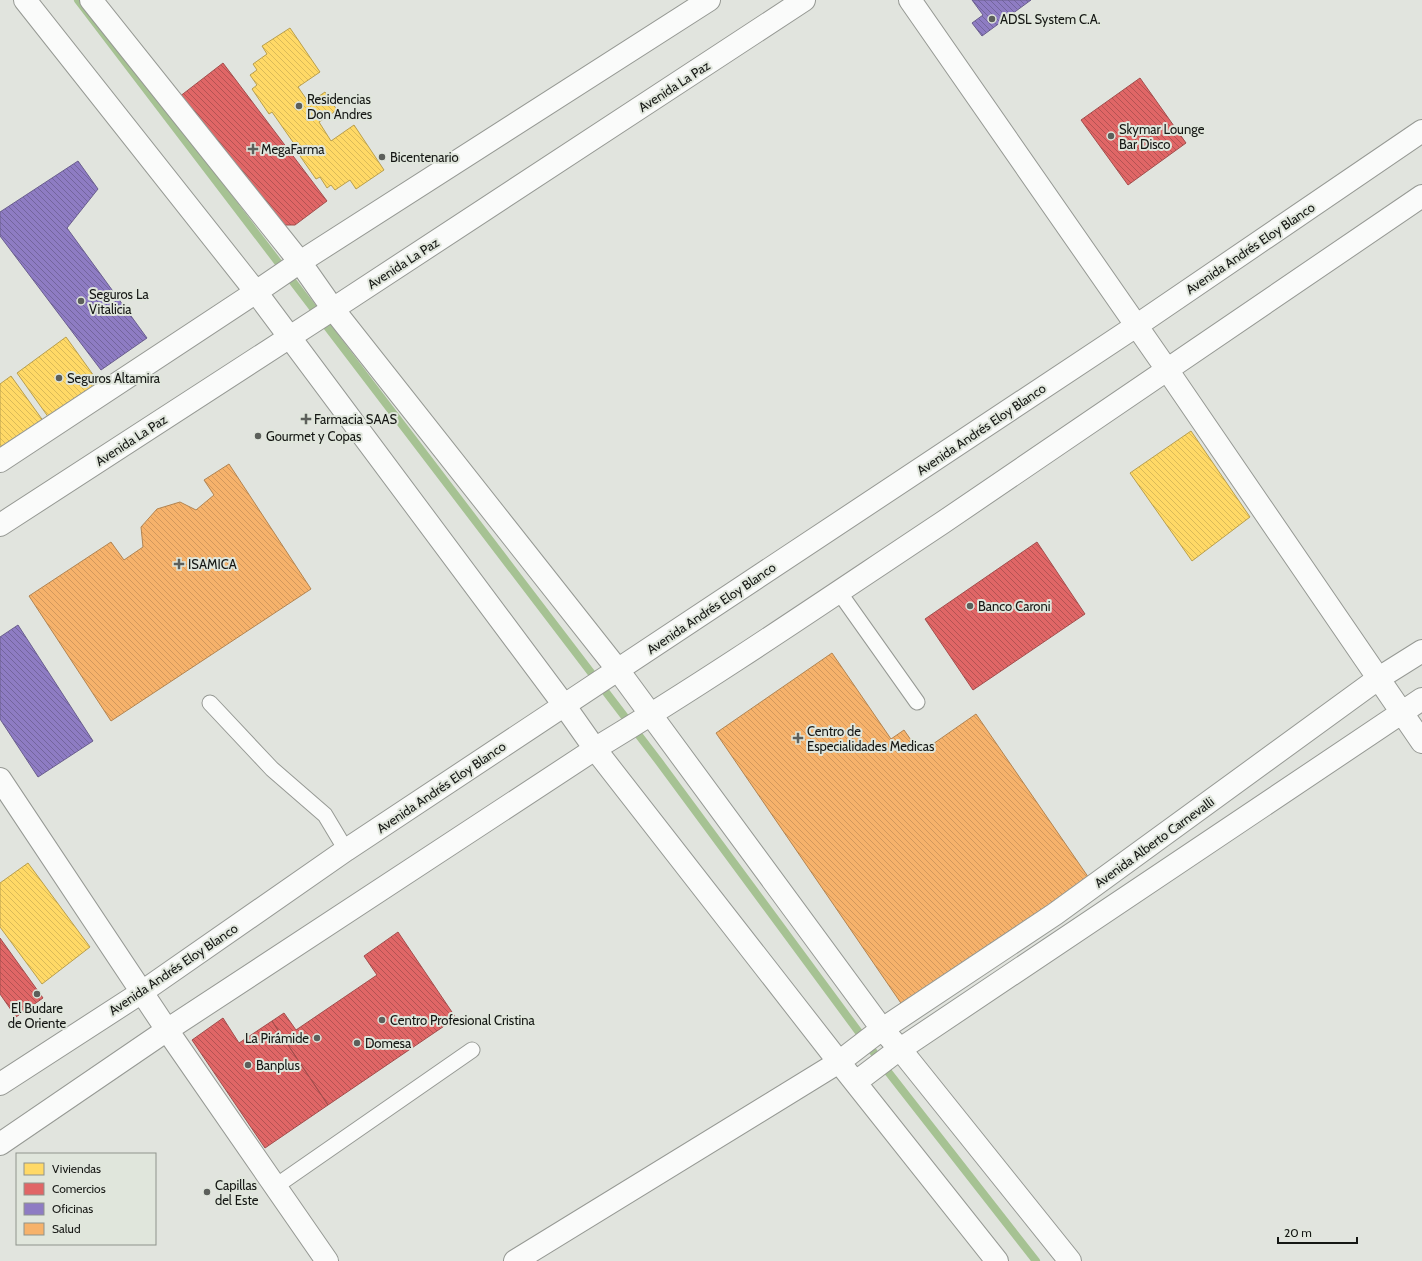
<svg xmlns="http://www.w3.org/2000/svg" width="1422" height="1261" font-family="Cabin,sans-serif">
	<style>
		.homes { fill: url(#homes-back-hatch); stroke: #b99f4d }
		.shops { fill: url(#shops-back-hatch); stroke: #a34e4d }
		.offices { fill: url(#offices-back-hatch); stroke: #6a5e8e }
		.health { fill: url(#health-back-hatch); stroke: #b28451 }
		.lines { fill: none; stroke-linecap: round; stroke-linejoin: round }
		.stream { stroke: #a6c293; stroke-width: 8 }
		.lane-casing { stroke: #969994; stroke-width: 17 }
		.street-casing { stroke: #969994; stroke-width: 24 }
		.lane { stroke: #fafbfa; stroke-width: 15 }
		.street { stroke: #fafbfa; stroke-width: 22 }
		.poi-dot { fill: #5c5f5b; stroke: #e0e6dc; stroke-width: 1.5 }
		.labels { text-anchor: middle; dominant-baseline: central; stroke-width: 4; stroke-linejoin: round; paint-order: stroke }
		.poi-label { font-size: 13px; fill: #151714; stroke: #e0e6dc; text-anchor: start }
		.street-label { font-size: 13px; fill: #151714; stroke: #e0e6dc }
	</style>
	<defs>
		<pattern id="homes-back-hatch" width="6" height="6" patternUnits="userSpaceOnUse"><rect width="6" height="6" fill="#ffd966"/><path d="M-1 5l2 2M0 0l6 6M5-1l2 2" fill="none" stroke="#daba58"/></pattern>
		<pattern id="shops-back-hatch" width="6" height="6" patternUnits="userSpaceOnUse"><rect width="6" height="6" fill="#e06666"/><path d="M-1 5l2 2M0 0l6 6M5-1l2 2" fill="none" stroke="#b45353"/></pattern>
		<pattern id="offices-back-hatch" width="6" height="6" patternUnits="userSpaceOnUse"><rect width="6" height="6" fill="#8e7cc3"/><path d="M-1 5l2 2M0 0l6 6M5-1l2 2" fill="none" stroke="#73659d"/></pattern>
		<pattern id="health-back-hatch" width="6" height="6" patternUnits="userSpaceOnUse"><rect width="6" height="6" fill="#f6b26b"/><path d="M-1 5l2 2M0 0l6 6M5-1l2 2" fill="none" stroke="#d2985c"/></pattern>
	</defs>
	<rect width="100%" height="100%" fill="#e1e4de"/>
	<!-- homes -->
	<path class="homes" d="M290 28 320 72 298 87 309 103 325 92 337 110 319 122 331 141 354 125 384 170 356 189 350 180 335 190 331 185 327 188 320 177 316 179 300 156 302 155 272 112 269 114 252 89 257 85 250 75 257 70 253 64 267 54 262 46Z
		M66 337 99 383 49 418 17 373Z
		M11 376 44 422 0 452V384Z
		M1191 431 1250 517 1192 561 1130 473Z
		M28 863 90 947 42 984 0 927V883Z"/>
	<!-- shops -->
	<path class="shops" d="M223 63 327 201 295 225H284L179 97Z
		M1140 78 1186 143 1128 185 1081 120Z
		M1037 542 1085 614 973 690 925 619Z
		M398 932 456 1018 328 1105 272 1021 284 1013 296 1030 377 975 364 956Z
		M0 938 43 998 16 1017 0 994Z
		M223 1018 239 1043 272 1021 328 1105 265 1148 192 1040Z"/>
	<!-- offices -->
	<path class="offices" d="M972 0H1031L982 36 972 23 983 15Z
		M78 161 98 189 67 228 147 338 101 370 0 236V212Z
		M18 625 93 741 38 777 0 719V637Z"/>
	<!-- health -->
	<path class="health" d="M229 464 311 589 111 721 29 596 111 542 124 560 143 547 141 527 157 509 180 502 196 510 214 495 204 480Z
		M832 653 891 739 904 730 920 753 976 714 1091 881 905 1009 716 733Z"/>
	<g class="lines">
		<!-- stream -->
		<path class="stream" d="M78 0 660 763 889 1073 1036 1261"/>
		<defs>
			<path id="lane" d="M839 592 917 702
				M210 703 272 769 325 815 346 850
				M276 1186 472 1050"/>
			<path id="street" d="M25 0 256 292 564 705 595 749 839 1062 997 1261
				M91 0 300 262 333 309 618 670 882 1029 900 1049 1070 1261
				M910 0 1168 371 1422 742
				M0 461 256 292 300 262 709 0
				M0 525 333 309 804 0
				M0 779 167 1030 327 1261
				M856 1082 893 1054 1422 699
				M0 1084 142 992 346 850 1136 326 1422 131
				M0 1144 167 1030 601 745C717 675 829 598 942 523 1103 415 1263 306 1422 196
				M515 1261 839 1062 878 1032 1055 914 1379 678 1422 651"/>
		</defs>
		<!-- lane casing -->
		<use href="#lane" class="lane-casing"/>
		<!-- street casing -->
		<use href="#street" class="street-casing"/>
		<!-- lane -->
		<use href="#lane" class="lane"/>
		<!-- street -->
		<use href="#street" class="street"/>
	</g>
	<!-- markers -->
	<g class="poi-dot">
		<circle cx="992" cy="19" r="4"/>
		<circle cx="299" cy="106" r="4"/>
		<circle cx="1111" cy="136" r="4"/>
		<path d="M251 143h4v4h4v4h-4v4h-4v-4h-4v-4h4z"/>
		<circle cx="382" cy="157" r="4"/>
		<circle cx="81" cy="301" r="4"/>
		<circle cx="59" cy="378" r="4"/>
		<path d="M304 413h4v4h4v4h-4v4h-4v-4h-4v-4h4z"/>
		<circle cx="258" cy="436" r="4"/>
		<path d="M177 558h4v4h4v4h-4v4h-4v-4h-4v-4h4z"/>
		<circle cx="970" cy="606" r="4"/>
		<path d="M796 732h4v4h4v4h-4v4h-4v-4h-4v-4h4z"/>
		<circle cx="37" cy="994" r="4"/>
		<circle cx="382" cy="1020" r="4"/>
		<circle cx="317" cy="1038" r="4"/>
		<circle cx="357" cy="1043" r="4"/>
		<circle cx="248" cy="1065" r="4"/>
		<circle cx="207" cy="1192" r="4"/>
	</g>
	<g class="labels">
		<!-- poi labels -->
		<g class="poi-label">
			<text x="1000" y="19">ADSL System C.A.</text>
			<text x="307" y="99">Residencias<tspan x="307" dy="15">Don Andres</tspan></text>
			<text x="1119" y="129">Skymar Lounge<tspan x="1119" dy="15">Bar Disco</tspan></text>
			<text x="261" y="149">MegaFarma</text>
			<text x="390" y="157">Bicentenario</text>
			<text x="89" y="294">Seguros La<tspan x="89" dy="15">Vitalicia</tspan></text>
			<text x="67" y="378">Seguros Altamira</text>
			<text x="314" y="419">Farmacia SAAS</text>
			<text x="266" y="436">Gourmet y Copas</text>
			<text x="188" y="564">ISAMICA</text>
			<text x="978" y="606">Banco Caroni</text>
			<text x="807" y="731">Centro de<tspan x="807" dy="15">Especialidades Medicas</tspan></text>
			<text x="37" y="1008" text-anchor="middle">El Budare<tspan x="37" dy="15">de Oriente</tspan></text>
			<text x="390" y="1020">Centro Profesional Cristina</text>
			<text x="309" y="1038" text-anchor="end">La Pirámide</text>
			<text x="365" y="1043">Domesa</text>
			<text x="256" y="1065">Banplus</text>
			<text x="215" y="1185">Capillas<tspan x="215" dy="15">del Este</tspan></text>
		</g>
		<!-- street labels -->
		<g class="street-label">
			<text transform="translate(674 86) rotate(-33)">Avenida La Paz</text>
			<text transform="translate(1250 248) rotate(-34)">Avenida Andrés Eloy Blanco</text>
			<text transform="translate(403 263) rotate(-33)">Avenida La Paz</text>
			<text transform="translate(981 429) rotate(-34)">Avenida Andrés Eloy Blanco</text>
			<text transform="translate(131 440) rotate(-33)">Avenida La Paz</text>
			<text transform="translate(711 608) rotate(-34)">Avenida Andrés Eloy Blanco</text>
			<text transform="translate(441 787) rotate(-34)">Avenida Andrés Eloy Blanco</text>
			<text transform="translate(1154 842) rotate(-36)">Avenida Alberto Carnevalli</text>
			<text transform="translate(173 969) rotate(-34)">Avenida Andrés Eloy Blanco</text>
		</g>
	</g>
	<!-- legend -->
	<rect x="16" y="1153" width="140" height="92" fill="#e0e6dc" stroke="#8f938c"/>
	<rect x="24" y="1163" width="20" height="12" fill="#ffd966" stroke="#8f938c"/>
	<text x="52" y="1173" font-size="12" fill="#151714">Viviendas</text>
	<rect x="24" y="1183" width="20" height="12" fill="#e06666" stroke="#8f938c"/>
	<text x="52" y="1193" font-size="12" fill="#151714">Comercios</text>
	<rect x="24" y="1203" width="20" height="12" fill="#8e7cc3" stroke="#8f938c"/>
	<text x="52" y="1213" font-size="12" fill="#151714">Oficinas</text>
	<rect x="24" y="1223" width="20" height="12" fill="#f6b26b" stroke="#8f938c"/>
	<text x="52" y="1233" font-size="12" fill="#151714">Salud</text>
	<!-- scale -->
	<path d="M1278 1237v6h79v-6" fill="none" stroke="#151714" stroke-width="2"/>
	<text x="1284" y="1237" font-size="12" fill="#151714" stroke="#e0e6dc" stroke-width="3" paint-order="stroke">20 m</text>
</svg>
